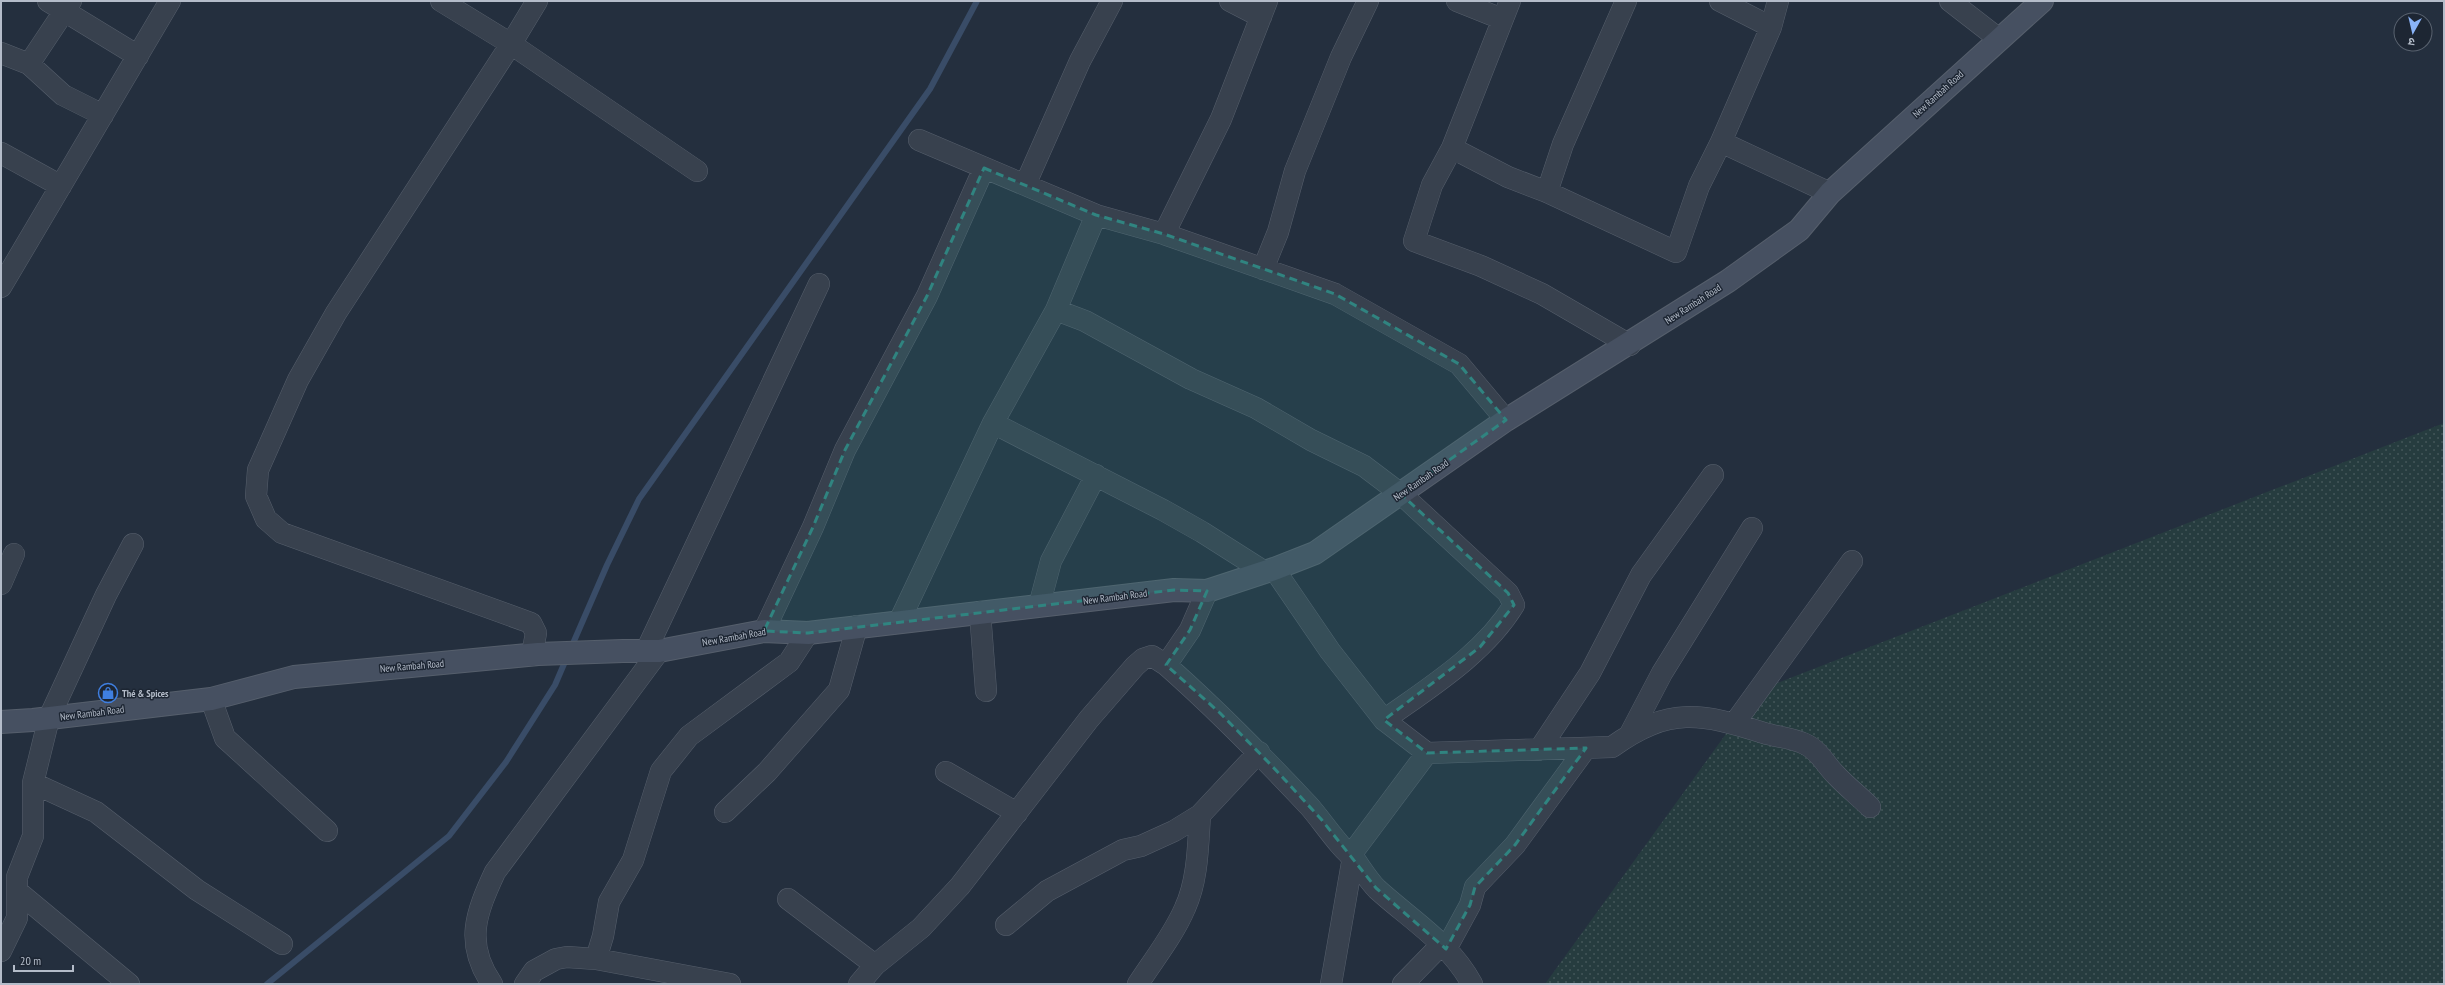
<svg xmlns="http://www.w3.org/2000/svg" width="2445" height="985" font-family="'PT Sans Narrow','Noto Sans Devanagari',sans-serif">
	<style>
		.grass { fill: url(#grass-dots) }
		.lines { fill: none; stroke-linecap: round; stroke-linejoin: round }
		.stream { stroke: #394c67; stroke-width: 6 }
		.street-casing { stroke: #565f6c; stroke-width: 22 }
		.secondary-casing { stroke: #565f6c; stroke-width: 24 }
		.street { stroke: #38414e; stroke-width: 21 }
		.secondary { stroke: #465061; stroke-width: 22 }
		.marked { fill: #308480; fill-opacity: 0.2; stroke: #308480; stroke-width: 3; stroke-dasharray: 8 5; stroke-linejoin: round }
		.labels { text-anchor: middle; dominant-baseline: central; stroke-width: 3; stroke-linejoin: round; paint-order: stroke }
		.street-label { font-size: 10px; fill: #b4bcc9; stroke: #1d2633 }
		.poi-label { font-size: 10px; font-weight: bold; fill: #b4bcc9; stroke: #1d2633; text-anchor: start }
	</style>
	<defs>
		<pattern id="grass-dots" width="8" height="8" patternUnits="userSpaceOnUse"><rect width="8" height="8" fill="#263c3f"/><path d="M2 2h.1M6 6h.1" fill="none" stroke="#435659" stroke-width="1.8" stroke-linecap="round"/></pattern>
	</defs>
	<rect width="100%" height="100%" fill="#242f3e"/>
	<!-- grass -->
	<path class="grass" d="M2444 423V984H1545L1757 691Z"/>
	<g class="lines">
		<!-- stream -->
		<path class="stream" d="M571 648 607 565 639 499 930 89 977 1
			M267 984 449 836 506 762 555 685 567 657"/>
		<defs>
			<path id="street" d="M48 1 138 56
				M441 1 511 44 336 313 298 380 258 470 256 496 266 519 282 533 531 623 536 633 532 655
				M537 1 511 44 697 171
				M1230 1 1261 17
				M1457 1 1502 19
				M1510 1 1452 148 1432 185 1414 241 1481 266 1542 294 1630 345
				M1720 1 1771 27
				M1950 1 1999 39
				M1 53 29 64 63 95 103 115
				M29 64 71 1
				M919 140 1096 215
				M1721 142 1830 193
				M1452 148 1508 177 1547 192 1676 252 1699 186 1721 142 1771 27 1778 1
				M1 153 61 186
				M1025 185 1080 61 1112 1
				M1547 192 1563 144 1626 1
				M1164 234 1221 119 1267 1
				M1263 269 1278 232 1295 171 1341 57 1368 1
				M1 287 170 1
				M1056 310 1085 321 1191 379 1256 408 1311 440 1364 466 1401 494 1508 593 1514 605C1484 654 1430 687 1384 720
				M993 423 1163 510 1202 532 1265 572
				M133 544 106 595 49 718 33 783 96 812 197 890 282 944
				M1274 569 1330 651 1384 720 1427 753 1612 747C1669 706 1701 713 1764 733 1777 737 1793 738 1805 744 1819 750 1825 764 1835 774 1846 786 1859 796 1870 807
				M1 584 14 554
				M1207 591 1190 630 1166 665C1217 710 1263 757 1309 806 1320 818 1342 851 1353 857L1331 984
				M1039 606 1051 561 1096 475
				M980 612 986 691
				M899 622 993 423 1056 310 1096 215 1164 234 1335 294 1459 364 1506 420
				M764 631 813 527 845 450 927 296 984 168
				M646 651 819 284
				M211 699 225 738 327 831
				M1734 724 1852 561
				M1630 734 1662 673 1752 528
				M1539 750 1590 673 1641 575 1713 475
				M946 772 1017 813
				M725 812 767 772 839 690 857 626
				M1350 856 1427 753
				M1353 857C1361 868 1368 880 1377 889 1411 920 1450 943 1472 984
				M17 891 129 984
				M788 899 875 965
				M1006 925 1047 891 1123 850 1141 846 1174 831 1200 815 1259 752
				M1446 949 1470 905 1475 887 1515 845 1586 748
				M1 951 17 918V877L33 836V783
				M596 959 603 936 609 902 633 860 661 771 689 736 789 662 808 633
				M492 984C464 943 476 913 495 872L659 651
				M525 984 534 971 556 959 567 957 596 959 730 984
				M859 984 875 965 921 928 960 886 1089 719 1135 666 1143 659 1152 656 1166 665
				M1138 984C1154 959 1173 936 1185 908 1198 880 1198 845 1200 815
				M1403 984 1442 944"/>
			<path id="secondary" d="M1 722 33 720 211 699 294 677 538 654 623 651H659L764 631 808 633 1174 590 1207 591 1274 569 1315 553 1506 420 1728 281 1799 230 1830 193 2042 1"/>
		</defs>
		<!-- street casing -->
		<use href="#street" class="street-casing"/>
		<!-- secondary casing -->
		<use href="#secondary" class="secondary-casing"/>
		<!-- street -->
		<use href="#street" class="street"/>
		<!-- secondary -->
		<use href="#secondary" class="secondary"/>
	</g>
	<!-- marked area -->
	<path class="marked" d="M984 168 1096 215 1164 234 1335 294 1459 364 1506 420 1401 494 1508 593 1514 605 1480 647 1384 720 1427 753 1586 748 1515 845 1475 887 1470 905 1446 949 1376 888 1321 819 1273 767 1220 713 1166 665 1190 630 1207 591 1174 590 808 633 764 631 813 527 845 450 927 296Z"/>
	<!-- icons -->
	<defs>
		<symbol id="shop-ring" viewBox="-11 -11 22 22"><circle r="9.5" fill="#1d2633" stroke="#3f7fe0" stroke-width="1.5"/><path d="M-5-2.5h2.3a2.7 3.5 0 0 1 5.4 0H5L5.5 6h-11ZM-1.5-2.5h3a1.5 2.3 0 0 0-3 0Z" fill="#3f7fe0"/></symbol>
	</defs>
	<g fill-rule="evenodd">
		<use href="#shop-ring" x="97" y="682" width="22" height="22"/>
	</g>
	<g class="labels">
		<!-- street labels -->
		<g class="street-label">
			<text transform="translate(1938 94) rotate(-42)">New Rambah Road</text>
			<text transform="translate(1693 304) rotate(-33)">New Rambah Road</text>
			<text transform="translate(1421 480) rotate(-35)">New Rambah Road</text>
			<text transform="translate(1115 597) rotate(-7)">New Rambah Road</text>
			<text transform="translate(734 637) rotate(-10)">New Rambah Road</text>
			<text transform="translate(412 666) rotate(-5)">New Rambah Road</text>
			<text transform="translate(92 713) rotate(-7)">New Rambah Road</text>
		</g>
		<!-- poi labels -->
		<g class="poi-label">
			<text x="122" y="693">Thé &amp; Spices</text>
		</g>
	</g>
	<!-- border -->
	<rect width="2445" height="985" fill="none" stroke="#b4bcc9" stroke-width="4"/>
	<!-- north arrow -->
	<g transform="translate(2413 32) rotate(188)"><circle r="19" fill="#1d2633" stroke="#59626f"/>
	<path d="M0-3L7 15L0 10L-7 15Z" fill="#8ab4f8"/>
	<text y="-6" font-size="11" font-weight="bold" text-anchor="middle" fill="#b4bcc9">उ</text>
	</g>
	<!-- scale -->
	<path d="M14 965v6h59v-6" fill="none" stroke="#b4bcc9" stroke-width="2"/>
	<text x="20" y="965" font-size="12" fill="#b4bcc9" stroke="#1d2633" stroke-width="3" paint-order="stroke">20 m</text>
</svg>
